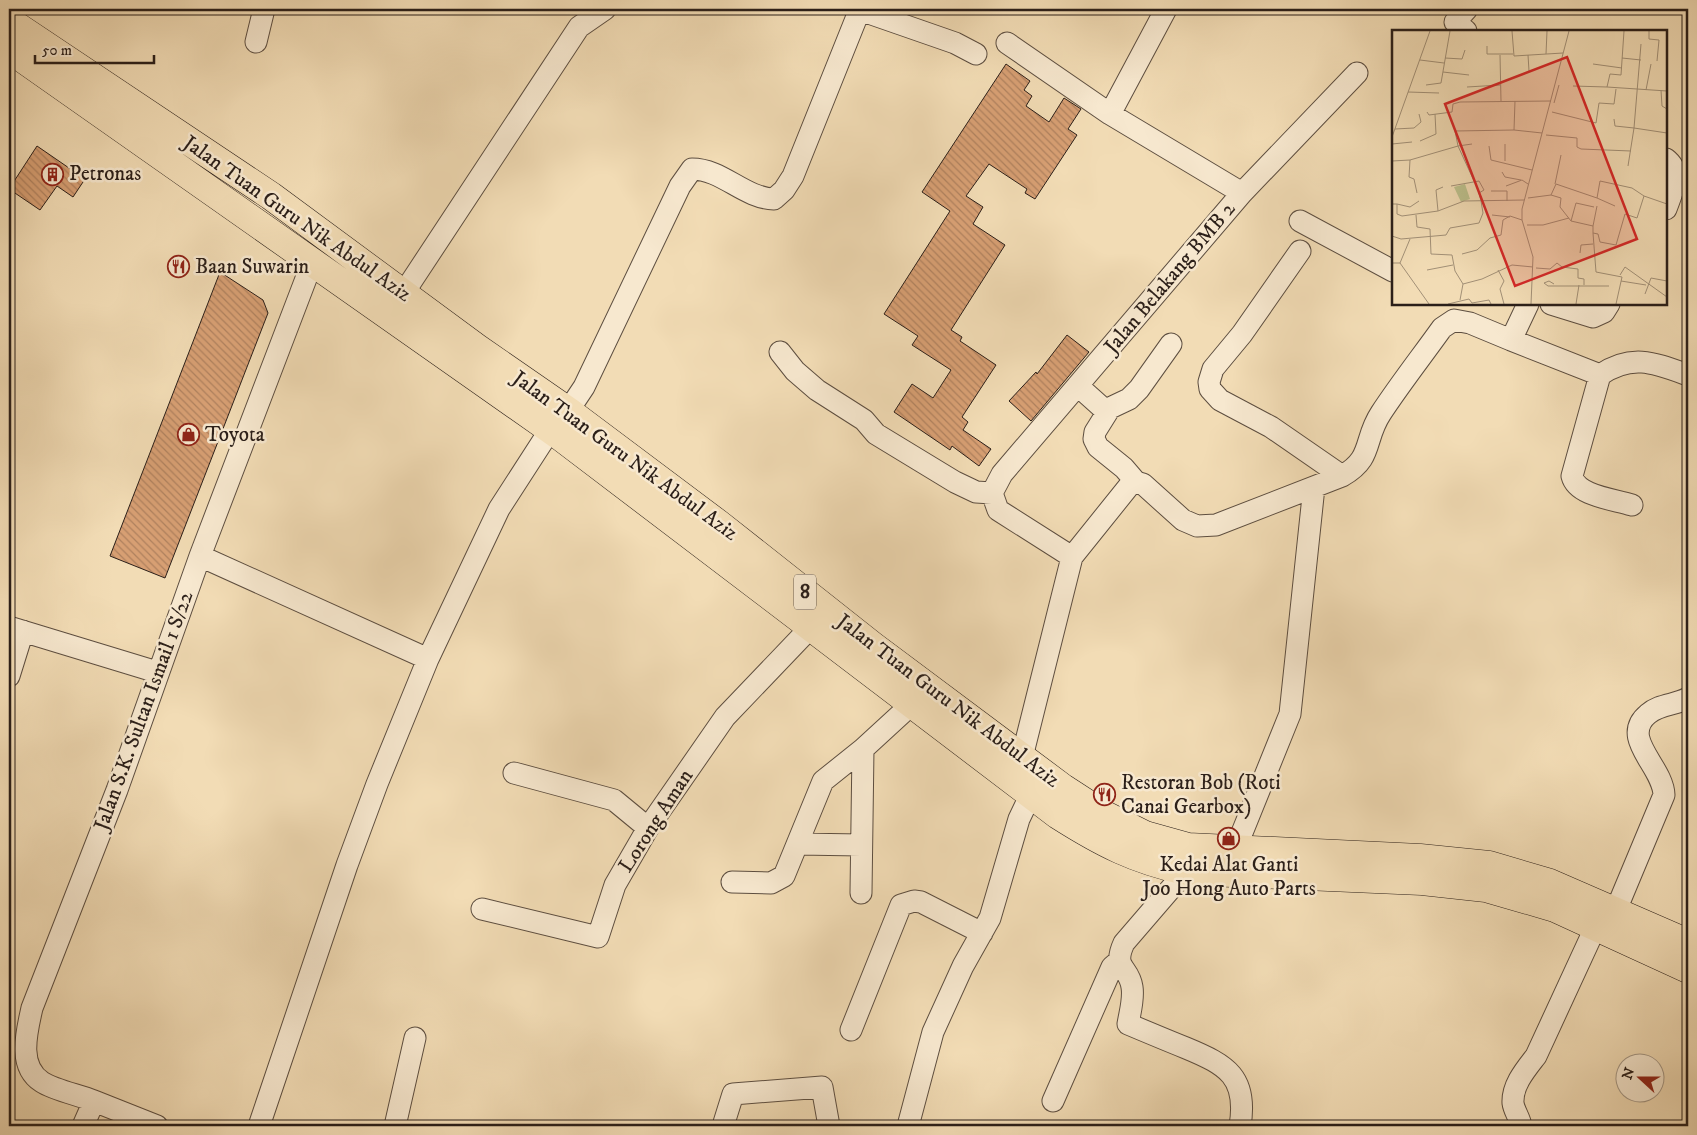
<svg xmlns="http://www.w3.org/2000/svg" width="1697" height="1135" font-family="'IM FELL DW Pica',serif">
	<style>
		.building { fill: url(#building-back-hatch); stroke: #2b1f19 }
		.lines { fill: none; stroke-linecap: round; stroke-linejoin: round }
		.minor-casing { stroke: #5d4e40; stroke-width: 23 }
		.major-casing { stroke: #2b1f19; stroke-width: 29 }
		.minor { stroke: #f7e8cf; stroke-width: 21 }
		.major { stroke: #f2dcb5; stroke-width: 28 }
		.labels { text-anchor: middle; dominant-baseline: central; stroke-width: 5; stroke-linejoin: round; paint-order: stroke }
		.shield { fill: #f7e8cf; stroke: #685b50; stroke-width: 1 }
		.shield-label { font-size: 20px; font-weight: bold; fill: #2b1f19 }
		.poi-label { font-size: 21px; fill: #2b1f19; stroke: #f7e8cf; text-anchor: start }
		.street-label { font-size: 21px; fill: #2b1f19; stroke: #f7e8cf }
		.inset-road { fill: none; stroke: #a29077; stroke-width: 1 }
		.view { fill: #d62828; fill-opacity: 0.15; stroke: #d62828; stroke-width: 2.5 }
		.inset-edge { fill: none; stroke: #2b1f19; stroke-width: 2.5 }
	</style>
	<defs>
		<pattern id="building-back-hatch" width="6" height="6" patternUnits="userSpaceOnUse" patternTransform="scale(1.25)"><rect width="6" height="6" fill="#d79f73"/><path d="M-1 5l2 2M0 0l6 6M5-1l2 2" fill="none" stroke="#af815e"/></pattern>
	</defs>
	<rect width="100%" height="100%" fill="#f2dcb5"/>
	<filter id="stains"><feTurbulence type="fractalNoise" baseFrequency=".004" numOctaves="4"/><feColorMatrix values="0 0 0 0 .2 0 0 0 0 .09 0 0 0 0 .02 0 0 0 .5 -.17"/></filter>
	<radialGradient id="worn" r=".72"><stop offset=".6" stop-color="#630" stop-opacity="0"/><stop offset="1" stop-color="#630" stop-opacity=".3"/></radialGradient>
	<!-- building -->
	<path class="building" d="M1006 64 1030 81 1024 90 1032 96 1026 106 1049 122 1064 98 1081 109 1068 129 1077 135 1035 199 1025 193 1027 189 989 164 966 196 983 207 973 224 1005 245 951 330 962 337 960 341 996 365 962 417 968 422 963 430 991 449 979 466 952 446 950 450 894 412 912 384 933 398 951 370 912 345 918 336 884 314 950 211 922 192Z
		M37 146 85 179 73 197 57 186 40 210 9 189Z
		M220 272 263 300 268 313 165 578 110 556Z
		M1067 335 1089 352 1031 421 1009 401 1036 372 1037 374Z"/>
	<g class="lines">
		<defs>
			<path id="minor" d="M860 10 955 43 976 54
				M1466 31 1455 22 1467 9
				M256 42 264 9
				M1007 43 1110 114
				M1666 159C1683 172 1672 192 1666 209
				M1242 193 1357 73
				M1300 221 1393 271
				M1300 251 1242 334 1213 369 1209 382 1210 389 1220 400 1271 427 1342 476
				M403 294 579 27 605 9
				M1551 304 1593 317 1604 312 1609 304
				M1511 340 1600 375C1632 353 1655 363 1688 375
				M780 352 795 371 817 390 864 420 876 434 955 482 976 492 992 493
				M1600 375 1572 476C1577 496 1613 499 1632 505
				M1078 386 1107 412
				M568 411 584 387 680 186 692 169C722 169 744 198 774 199L784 190 793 176 860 9
				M1136 482 1124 468 1098 447 1094 439 1095 432 1110 408 1129 399 1139 389 1171 344
				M200 556 428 659
				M1072 557 998 510 992 493 1002 474 1242 193 1110 114 1166 9
				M9 627 157 672
				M9 676 23 631
				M1022 757 1072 557 1129 486 1136 482 1143 484 1183 520 1197 526 1216 525 1342 476C1374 458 1363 440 1381 413 1400 384 1422 356 1442 328L1454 320 1470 323 1511 340 1528 304
				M514 773 614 800 648 828
				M798 844 861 845
				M1235 850 1290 714 1314 487
				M1186 871 1124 943C1112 969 1129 966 1132 987 1134 999 1130 1012 1128 1024 1147 1032 1166 1040 1186 1048 1227 1065 1248 1077 1240 1126
				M732 882 771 883 784 876 823 781 863 749
				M861 893 863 749 912 704
				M482 909 598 937 615 885 648 828 725 717 811 627
				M1616 910 1664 795C1663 766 1619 738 1648 714 1659 704 1676 705 1688 698
				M851 1030 901 905 914 901 921 902 982 933
				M94 1101 157 1126
				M1053 1101 1112 967 1119 961
				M83 1126 94 1101C79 1095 54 1090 42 1082 17 1066 27 1031 32 1008L117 790 200 556 312 263
				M259 1126 347 865 377 784 428 659 499 509 550 430
				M395 1126 415 1038
				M723 1126 733 1094 822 1087 829 1126
				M908 1126 933 1032 963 966 990 918 1019 819 1031 794
				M1521 1126C1520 1118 1514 1111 1513 1103 1512 1085 1526 1069 1536 1056L1596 926"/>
			<path id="major" d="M9 21 271 196 477 348 568 411 720 525 873 646 1063 788 1103 814 1145 835 1188 847 1420 858 1489 865 1550 883 1688 943
				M9 49 561 437 1058 815C1102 843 1135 860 1186 871L1422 881 1486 888 1555 908 1688 969"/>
		</defs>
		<!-- minor casing -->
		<use href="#minor" class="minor-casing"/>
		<!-- major casing -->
		<use href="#major" class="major-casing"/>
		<!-- minor -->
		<use href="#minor" class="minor"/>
		<!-- major -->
		<use href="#major" class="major"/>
	</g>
	<!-- icons -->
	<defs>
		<symbol id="building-ring" viewBox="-11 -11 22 22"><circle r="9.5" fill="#f7e8cf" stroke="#8f2418" stroke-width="1.5"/><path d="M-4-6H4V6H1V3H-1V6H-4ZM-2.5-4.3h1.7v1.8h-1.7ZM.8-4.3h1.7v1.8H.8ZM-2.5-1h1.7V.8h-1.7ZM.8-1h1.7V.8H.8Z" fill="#8f2418"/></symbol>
		<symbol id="restaurant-ring" viewBox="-11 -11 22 22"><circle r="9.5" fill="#f7e8cf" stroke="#8f2418" stroke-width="1.5"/><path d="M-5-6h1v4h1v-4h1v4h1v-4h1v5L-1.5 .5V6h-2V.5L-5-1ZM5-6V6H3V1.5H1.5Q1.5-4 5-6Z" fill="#8f2418"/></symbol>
		<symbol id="shop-ring" viewBox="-11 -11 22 22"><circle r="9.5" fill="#f7e8cf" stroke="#8f2418" stroke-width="1.5"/><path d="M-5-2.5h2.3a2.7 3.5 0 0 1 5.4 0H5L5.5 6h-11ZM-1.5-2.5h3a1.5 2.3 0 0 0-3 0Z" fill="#8f2418"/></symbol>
	</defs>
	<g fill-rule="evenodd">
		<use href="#building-ring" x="40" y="162" width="25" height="25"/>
		<use href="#restaurant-ring" x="166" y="254" width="25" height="25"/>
		<use href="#shop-ring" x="176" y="422" width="25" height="25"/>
		<use href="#restaurant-ring" x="1092" y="782" width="25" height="25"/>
		<use href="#shop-ring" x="1216" y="826" width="25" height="25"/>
	</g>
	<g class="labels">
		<!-- shield labels -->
		<rect class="shield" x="794" y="574.5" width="22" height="35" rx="4"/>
		<g class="shield-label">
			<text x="805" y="592">8</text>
		</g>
		<!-- poi labels -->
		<g class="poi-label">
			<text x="69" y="174">Petronas</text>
			<text x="195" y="267">Baan Suwarin</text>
			<text x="205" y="435">Toyota</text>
			<text x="1121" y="783">Restoran Bob (Roti<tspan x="1121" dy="24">Canai Gearbox)</tspan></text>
			<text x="1229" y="865" text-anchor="middle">Kedai Alat Ganti<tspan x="1229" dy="24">Joo Hong Auto Parts</tspan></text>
		</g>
		<!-- street labels -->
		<g class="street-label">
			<text transform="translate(297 219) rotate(35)">Jalan Tuan Guru Nik Abdul Aziz</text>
			<text transform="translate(1170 278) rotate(-50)">Jalan Belakang BMB 2</text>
			<text transform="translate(625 456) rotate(36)">Jalan Tuan Guru Nik Abdul Aziz</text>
			<text transform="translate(948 701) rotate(37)">Jalan Tuan Guru Nik Abdul Aziz</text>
			<text transform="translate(144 711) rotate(-70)">Jalan S.K. Sultan Ismail 1 S/22</text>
			<text transform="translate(656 821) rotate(-57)">Lorong Aman</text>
		</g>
	</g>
	<!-- overview -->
	<g transform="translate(1392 30)">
		<rect width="275" height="275" fill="#f2dcb5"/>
		<path d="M73 154 78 169 69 172 62 157Z" fill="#bcc08c"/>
		<path class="inset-road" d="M120 1 122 26 171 23M232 1 229 45 218 44 215 57 275 61M257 1V9L267 10 265 31M95 16V24H121M154 24 155 1M108 25 109 71M136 25 137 41M53 28 70 29 73 20M230 28 249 30M28 30 52 33M201 34 230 38M51 42 77 45M34 55 49 53 58 1M181 56 215 57M75 57 108 55M254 60 259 34M269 60 270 76 275 79M16 62 47 63M162 73 167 55M35 82 37 85 60 82 61 74 68 72 159 71M160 82 204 93 207 73 222 74 224 59M222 89 223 96 242 98 249 14M3 99 22 98 29 92 27 84M122 100 123 71M154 105 185 108V117L189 119 239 121M0 107 38 1M28 111 44 104 43 84M0 114 20 112M80 114 66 116 63 101 122 100 150 103M97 116 99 130 140 140M18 130 17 147 22 149 25 163M0 131 18 130 66 116 82 151M113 131V114M236 136 242 98 275 103M110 142 113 147 129 150M163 154 169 125M59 156 87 151 92 160 87 163 89 171M114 156 130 150 136 154M99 161H115V171M252 166 275 174M136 168 159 165 169 168 168 177 179 191 201 196V203L206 204 208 212 224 215 233 184 245 188 252 166 240 158 208 151 205 168 164 154 159 165M205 168 223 176M0 174H5V184L10 186 46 181 72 171 132 170M5 174 18 177 27 171M46 181 44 160 51 157M24 185 25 197 38 199 39 224 60 225 63 241 71 254 68 270M100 185 118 187M179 191 184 173 202 177M135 195H151L177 188M201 196 205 176M201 203 204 242 230 247 224 274M0 206 9 209 54 205 58 198 87 193 91 183 89 171M188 223 189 215 201 214M70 224 85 220 98 208 109 205 111 190 118 186 130 190M0 233H8L37 274M8 233 18 209M144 238 158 239 165 233 170 237 186 239V248L192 249V255M35 240 61 235M106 240 112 251 108 259 112 274M228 245 233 237 275 267M229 251 254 255M71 254 90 249 120 235 141 237M162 254 157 251 152 253 156 256H217M253 264 259 248 275 251M56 274 77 269 80 273 97 270 99 274M139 274 141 227 130 190V179L177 1M184 274 187 255"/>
		<path class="view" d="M175 27 245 209 123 256 53 74Z"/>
		<rect width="275" height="275" class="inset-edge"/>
	</g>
	<!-- margin -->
	<rect width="1697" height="1135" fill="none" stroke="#f2dcb5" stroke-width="30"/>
	<rect x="10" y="10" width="1677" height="1115" fill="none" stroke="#2b1f19" stroke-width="2.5"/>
	<rect x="15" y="15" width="1667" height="1105" fill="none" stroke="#2b1f19"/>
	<!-- north arrow -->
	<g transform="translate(1640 1078) rotate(291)"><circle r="24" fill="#f7e8cf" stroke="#a59886"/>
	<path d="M0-4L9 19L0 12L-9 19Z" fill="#8f2418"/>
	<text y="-8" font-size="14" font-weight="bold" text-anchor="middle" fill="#2b1f19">N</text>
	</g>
	<!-- scale -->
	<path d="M35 55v8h119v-8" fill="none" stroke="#2b1f19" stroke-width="2.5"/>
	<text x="42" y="55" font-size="15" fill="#2b1f19" stroke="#f7e8cf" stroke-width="4" paint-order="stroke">50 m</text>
	<rect width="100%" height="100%" filter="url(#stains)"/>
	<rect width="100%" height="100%" fill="url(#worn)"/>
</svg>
